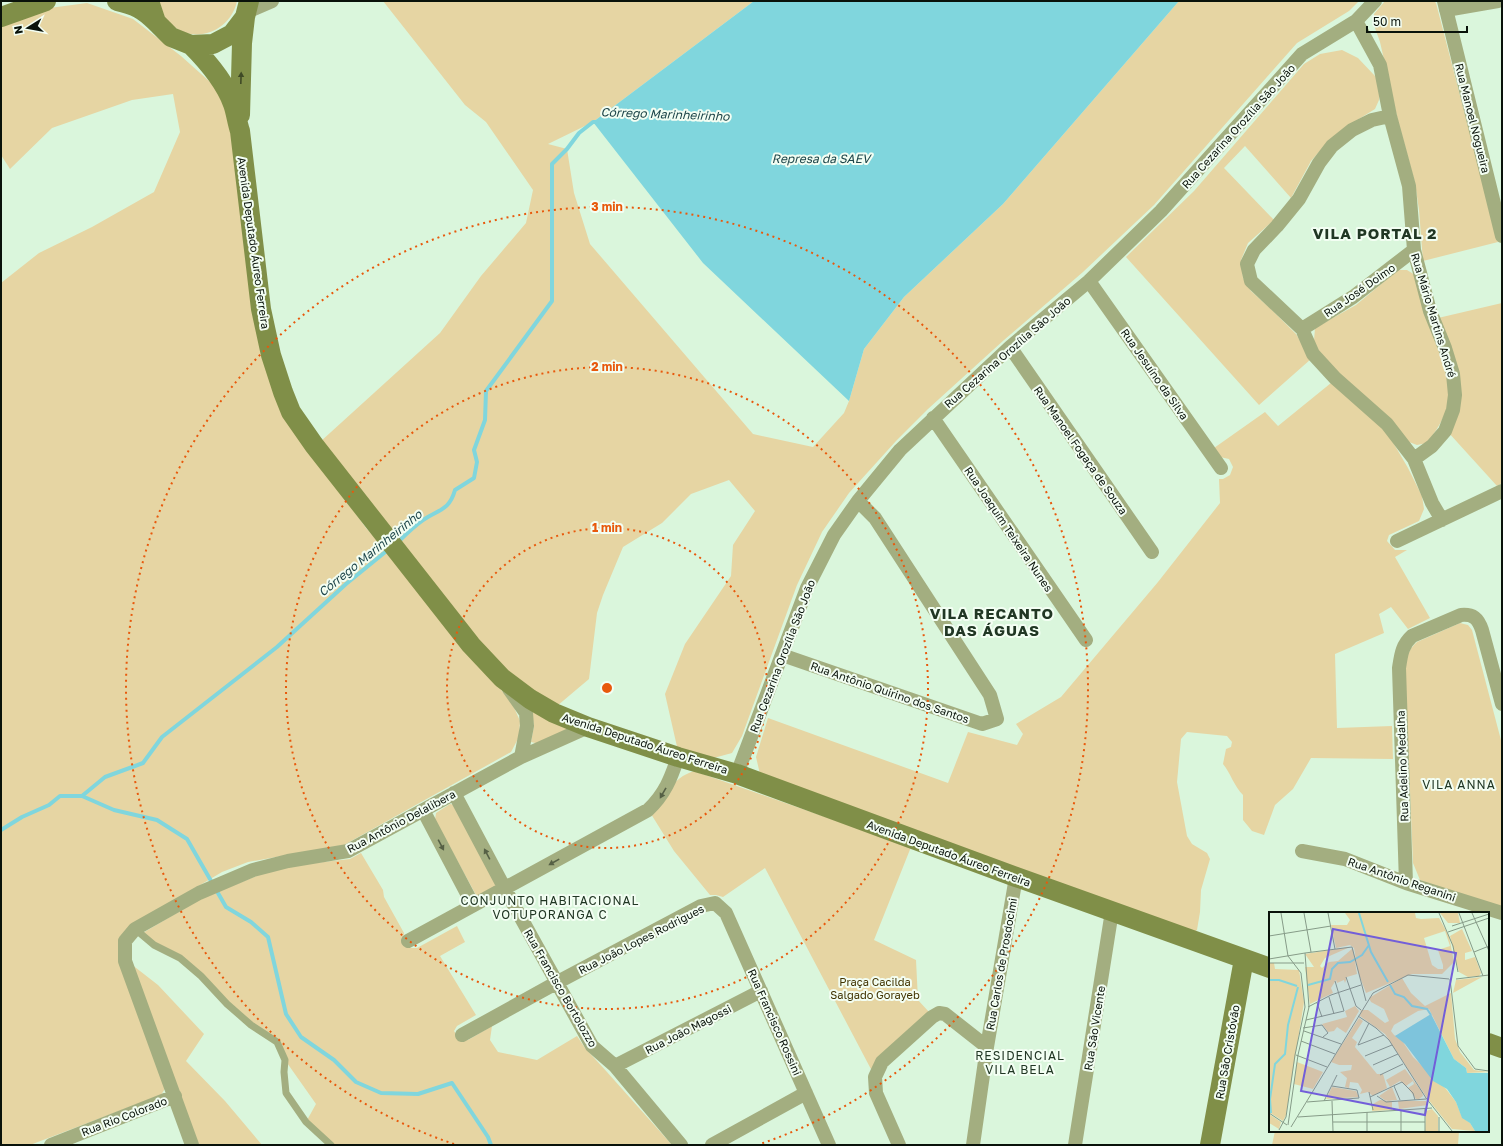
<svg xmlns="http://www.w3.org/2000/svg" width="1503" height="1146" font-family="'Golos Text',sans-serif">
	<style>
		.green { fill: #e6d5a3 }
		.water { fill: #80d6dd }
		.lines { fill: none; stroke-linecap: round; stroke-linejoin: round }
		.stream { stroke: #80d6dd; stroke-width: 4 }
		.lane { stroke: #a3ae80; stroke-width: 7 }
		.street { stroke: #a3ae80; stroke-width: 14 }
		.secondary { stroke: #808f48; stroke-width: 20 }
		.oneway { fill: #3f4a26 }
		.oneway2 { fill: #566045 }
		.ring { fill: none; stroke: #e8590c; stroke-width: 2; stroke-dasharray: 2 4 }
		.labels { text-anchor: middle; dominant-baseline: central; stroke-width: 4; stroke-linejoin: round; paint-order: stroke }
		.street-label { font-size: 11px; fill: #09120a; stroke: #f3fef3 }
		.park-label { font-size: 11px; fill: #413300; stroke: #f3fef3 }
		.water-label { font-size: 12px; font-style: italic; fill: #1d4549; stroke: #f3fef3 }
		.neighbourhood-label { font-size: 12px; letter-spacing: 1px; fill: #213724; stroke: #f3fef3 }
		.district-label { font-size: 15px; font-weight: bold; letter-spacing: 1px; fill: #213724; stroke: #f3fef3 }
		.inset-river { fill: none; stroke: #80d6dd; stroke-width: 2 }
		.inset-road { fill: none; stroke: #869b88; stroke-width: 1 }
		.view { fill: #725ed9; fill-opacity: 0.15; stroke: #725ed9; stroke-width: 2 }
		.inset-edge { fill: none; stroke: #09120a; stroke-width: 2 }
		.centre { fill: #e8590c; stroke: #f3fef3; stroke-width: 2 }
		.ring-label { font-size: 12px; text-anchor: middle; font-weight: bold; fill: #e8590c; stroke: #f3fef3; stroke-width: 4; stroke-linejoin: round; paint-order: stroke }
	</style>
	<rect width="100%" height="100%" fill="#daf6dc"/>
	<!-- green -->
	<path class="green" d="M156 1H237C231 30 197 45 173 26 170 24 166 21 164 18 160 13 159 6 156 1Z
		M383 1H754L593 122 548 144 567 149 574 193 590 244 753 434 813 447 844 413 849 401 864 349 904 297 1003 204 1179 1H1359L1349 11 1297 43 1154 205 1083 272 1004 340 928 409 896 441 849 493 822 532 797 585 742 736 732 753 710 759 678 751 665 694 685 644 731 576 733 545 755 511 729 480 691 494 662 523 623 547 603 595 597 613 589 679 557 706 506 674 320 442 440 333 481 276 526 223 533 190 486 122 465 105Z
		M1385 1H1434L1436 3 1498 242 1423 261 1419 210 1415 183 1398 121 1380 42 1375 28 1374 14Z
		M87 3 133 19 181 56 218 89 226 109 296 430 366 528 387 551 512 703 520 721 519 737 511 752 344 845 248 862 222 872 150 915 120 940 166 1087 161 1095 30 1145H1V283L39 253 92 227 154 192 180 132 173 94 132 100 52 128 10 169 1 155V25L42 9Z
		M1342 50 1358 58 1375 76 1380 86 1379 100 1375 109 1346 127 1326 144 1311 161 1291 198 1245 146 1224 168 1274 220 1248 243 1241 260 1243 278 1251 291 1273 311 1296 334 1311 359 1259 405 1126 257 1194 191 1304 64 1320 54Z
		M1398 270H1407L1415 275C1426 305 1455 376 1448 405 1444 419 1436 431 1427 443L1417 445 1409 442 1317 353 1314 341 1315 328 1356 305Z
		M1502 303V483L1497 486 1448 432 1457 410 1438 318Z
		M1331 383 1384 427 1408 468 1422 496 1424 509 1419 521 1389 535 1387 541 1395 550H1407L1395 557 1430 618 1408 629 1391 607 1379 614 1384 633 1335 654 1337 728 1392 726 1393 759 1311 758 1293 789 1275 805 1264 835 1252 831 1243 820V795C1234 786 1231 774 1223 764L1226 749 1231 747 1232 742 1227 736 1187 732 1181 739 1177 782 1187 836 1192 844 1207 853 1210 859 1201 890 1200 912 1197 930 1194 932 760 774 756 757 768 718 948 783 968 732 1017 745 1023 734 1016 724 1061 697 1158 582 1220 503 1219 479H1223L1230 475 1233 467 1229 459 1220 457 1214 448 1265 412 1278 426Z
		M1460 623 1468 625 1472 630 1502 744V909L1420 880 1413 863 1405 669C1406 658 1408 650 1417 642Z
		M531 709 573 729 540 744 531 742 534 726Z
		M694 771 911 847 874 940 916 960 918 1000 929 1012 873 1073 765 868 723 897 716 895H710L674 851 651 814C664 797 672 778 694 771Z
		M450 804 455 805 496 883 495 889 480 897 476 895 435 820 436 813Z
		M361 853 383 890 384 897 404 933 403 939 408 948H417L457 926 465 942 440 956 476 1015 457 1026 454 1031 460 1040H468L492 1026 490 1040 498 1052 537 1060 577 1036 585 1048 607 1072 672 1145H331L306 1122 316 1104 285 1060 277 1042 251 1025 202 976 141 934 202 898 259 875 288 866 350 859Z
		M131 964 158 985 204 1034 186 1061 225 1101 262 1145H196Z
		M1275 1131H1459L1458 1145H1272Z"/>
	<!-- water -->
	<path class="water" d="M754 1H1179L1003 204 904 297 864 349 849 401 703 263 593 122Z"/>
	<g class="lines">
		<!-- stream -->
		<path class="stream" d="M397 543C405 535 414 526 423 520 439 509 449 511 455 490L474 478 477 462 474 450 485 420 486 391 552 301V164L567 149 579 133 593 122H597
			M82 796 114 810 157 820 187 839 226 907 251 922 268 937 286 1014 301 1037 334 1060 356 1082 381 1093 418 1094 452 1083 488 1137 491 1145
			M1 830 22 817 49 805 60 796H82L105 777 143 763 162 737 277 647 346 584 389 549"/>
		<!-- lane -->
		<path class="lane" d="M135 929 154 945 180 958 201 976 227 1004 251 1025 277 1042 285 1060 284 1072 286 1093 306 1122 331 1145"/>
		<!-- street -->
		<path class="street" d="M1444 1 1502 236
			M1446 10 1498 1
			M247 12 272 1
			M1356 21 1380 65 1390 116 1409 186 1414 250 1430 311 1445 348 1453 374 1455 395 1453 410 1445 431 1432 446 1414 459
			M1390 116 1372 120 1352 130 1332 146 1319 163 1299 199 1277 226 1254 250 1247 264 1251 281 1302 329 1313 354 1335 378 1387 424 1414 459 1432 503 1442 520
			M1089 281 1221 468
			M1302 329 1353 297 1414 250
			M1010 347 1152 552
			M933 418 1086 640
			M1397 541 1502 491
			M782 655 982 724 997 719 990 695 875 518 858 501
			M509 689 526 713 527 726 521 757
			M737 774 807 588 834 535 858 501 900 450 1010 347 1089 281 1161 211 1302 54 1356 21 1375 1
			M454 793 505 889 592 1046 615 1066 681 1145
			M423 810 473 905
			M1302 851 1345 859 1406 883 1502 913
			M1406 883 1399 668C1401 655 1402 645 1412 636L1461 615C1473 614 1478 618 1482 630L1502 704
			M408 941 648 810C665 794 671 778 678 757
			M462 1035 556 983 701 906 715 903 726 913 829 1145
			M615 1066 761 991
			M51 1145 175 1096
			M192 1145 125 961V941L135 929 199 893 253 870 288 861 348 851 521 757 588 727
			M712 1145 806 1093
			M899 1145 876 1093 875 1077 882 1062 932 1017 939 1013 945 1014 987 1047
			M973 1145 987 1047 1016 877
			M1075 1145 1112 911"/>
		<!-- secondary -->
		<path class="secondary" d="M117 1C135 5 143 9 156 22
			M149 1 156 22 171 37 191 45 213 44 232 34 245 17 249 1
			M1 17 46 1
			M191 45C207 61 225 82 233 104 236 112 237 122 240 131L261 309 271 355 283 392 291 412 314 445 471 645 502 678 530 699 554 713 588 727 678 757 737 774 1016 877 1270 968
			M240 115 242 43 245 17
			M1488 1043 1502 1048
			M1210 1145 1244 959"/>
	</g>
	<!-- one-way arrows -->
	<defs><path id="oneway-solid" d="M-6-.8H1V-3.2L6.5 0L1 3.2V.8H-6Z"/></defs>
	<use class="oneway" href="#oneway-solid" transform="translate(241 78) rotate(-88)"/>
	<g class="oneway2">
		<use href="#oneway-solid" transform="translate(663 793) rotate(120)"/>
		<use href="#oneway-solid" transform="translate(441 845) rotate(62)"/>
		<use href="#oneway-solid" transform="translate(487 854) rotate(-118)"/>
		<use href="#oneway-solid" transform="translate(554 862) rotate(151)"/>
	</g>
	<!-- distance rings -->
	<g class="ring">
		<circle cx="607" cy="688" r="160"/>
		<circle cx="607" cy="688" r="321"/>
		<path d="M454 1144A481 481 0 1 1 760 1144"/>
	</g>
	<g class="labels">
		<!-- street labels -->
		<g class="street-label">
			<text transform="translate(1473 118) rotate(76)">Rua Manoel Nogueira</text>
			<text transform="translate(1238 126) rotate(-48)">Rua Cezarina Orozília São João</text>
			<text transform="translate(254 243) rotate(82)">Avenida Deputado Áureo Ferreira</text>
			<text transform="translate(1359 290) rotate(-35)">Rua José Doimo</text>
			<text transform="translate(1434 315) rotate(73)">Rua Mário Martins André</text>
			<text transform="translate(1007 352) rotate(-41)">Rua Cezarina Orozília São João</text>
			<text transform="translate(1155 374) rotate(55)">Rua Jesuíno da Silva</text>
			<text transform="translate(1081 450) rotate(55)">Rua Manoel Fogaça de Souza</text>
			<text transform="translate(1009 529) rotate(56)">Rua Joaquim Teixeira Nunes</text>
			<text transform="translate(782 656) rotate(-69)">Rua Cezarina Orozília São João</text>
			<text transform="translate(890 692) rotate(19)">Rua Antônio Quirino dos Santos</text>
			<text transform="translate(645 743) rotate(18)">Avenida Deputado Áureo Ferreira</text>
			<text transform="translate(1402 766) rotate(-92)">Rua Adelino Medalha</text>
			<text transform="translate(401 821) rotate(-28)">Rua Antônio Delalibera</text>
			<text transform="translate(949 853) rotate(20)">Avenida Deputado Áureo Ferreira</text>
			<text transform="translate(1402 879) rotate(19)">Rua Antônio Reganini</text>
			<text transform="translate(641 939) rotate(-27)">Rua João Lopes Rodrigues</text>
			<text transform="translate(1001 964) rotate(-80)">Rua Carlos de Prosdocimi</text>
			<text transform="translate(561 988) rotate(60)">Rua Francisco Bortolozzo</text>
			<text transform="translate(775 1022) rotate(66)">Rua Francisco Rossini</text>
			<text transform="translate(1094 1028) rotate(-81)">Rua São Vicente</text>
			<text transform="translate(688 1029) rotate(-27)">Rua João Magossi</text>
			<text transform="translate(1227 1052) rotate(-80)">Rua São Cristóvão</text>
			<text transform="translate(124 1116) rotate(-21)">Rua Rio Colorado</text>
		</g>
		<!-- park labels -->
		<g class="park-label">
			<text x="875" y="981">Praça Cacilda<tspan x="875" dy="13">Salgado Gorayeb</tspan></text>
		</g>
		<!-- water labels -->
		<g class="water-label">
			<text transform="translate(665 114) rotate(2)">Córrego Marinheirinho</text>
			<text x="821" y="158">Represa da SAEV</text>
			<text transform="translate(370 553) rotate(-39)">Córrego Marinheirinho</text>
		</g>
		<!-- neighbourhood labels -->
		<g class="neighbourhood-label">
			<text x="1459" y="784">VILA ANNA</text>
			<text x="550" y="900">CONJUNTO HABITACIONAL<tspan x="550" dy="14">VOTUPORANGA C</tspan></text>
			<text x="1020" y="1055">RESIDENCIAL<tspan x="1020" dy="14">VILA BELA</tspan></text>
		</g>
		<!-- district labels -->
		<g class="district-label">
			<text x="1375" y="233">VILA PORTAL 2</text>
			<text x="992" y="613">VILA RECANTO<tspan x="992" dy="17">DAS ÁGUAS</tspan></text>
		</g>
	</g>
	<!-- overview -->
	<g transform="translate(1269 912)">
		<rect width="220" height="220" fill="#daf6dc"/>
		<path d="M76 1H146L147 6 152 7 170 6 180 24 185 50 173 62H143L97 81 89 60 85 36 81 33 67 36 62 13H78L81 8ZM176 19 181 34 169 38 174 53V57H169L163 53 155 26ZM171 1H189L191 11H179ZM193 17 203 39 196 41V48L206 45 212 61 210 64 199 65 190 60 181 24ZM81 35 56 46 51 54 53 56 60 50 69 49 84 36 88 62 78 65 76 71 75 68 68 71 67 68 62 76 64 81 41 92 36 55H45L36 42ZM0 51H5L6 57 30 58 35 90 17 203 14 209 0 200ZM213 65 184 81 187 68ZM133 66 142 81 156 94 182 81 186 127 191 140 205 158 220 160 198 161 197 156 185 147 160 97 149 99 125 113 122 119 125 123 132 127 144 145 177 177 187 190 193 205 201 211 206 219 183 217 158 186 116 122 91 104 92 98H99L116 111 120 109 115 97 102 90 100 86ZM86 94 90 99 77 121 68 115 65 119 59 120 53 112 78 105 76 99ZM90 106 94 109 83 126 88 130 86 135 108 162H114L118 176 104 184 99 180 91 182 93 178 89 171 81 170 80 176 76 175 78 166 71 160 82 158 83 153H70L62 150ZM28 150 54 160 44 177 25 172ZM136 157 153 180 154 184 150 187H147L139 176 145 172 144 169 137 174 131 169 121 175 117 168ZM63 175 87 179 90 185 57 187ZM123 175 128 188 117 189 110 184ZM111 188 123 189V198L103 199 104 192ZM129 189H157L159 193 130 197ZM163 197 169 204V219H156L157 199ZM0 202 12 210 10 217 0 211Z" fill="#e6d5a3" fill-rule="evenodd"/>
		<path d="M162 102 185 147 197 156 198 161H220V219H206L201 211 193 206 187 190 178 177 164 169 136 132 126 124Z" fill="#80d6dd"/>
		<path class="inset-river" d="M90 1 102 40 119 70M0 68H10L28 74M39 73 61 67 63 57 69 51 81 50 93 43 100 33M121 73 126 82 135 85 143 94 158 97 162 103M2 201 1 187 6 152 16 142 19 113 29 75"/>
		<path class="inset-road" d="M12 1 19 44M35 1 42 40M59 1 66 37M170 1 184 34 189 60M190 1 214 64M203 1 220 39M183 14 220 2M179 20 220 6M0 24 62 14M205 40 220 34M36 41 83 35 97 89M0 47 36 41 40 95 29 143 19 213M0 51H35M77 65 87 94 92 98M181 67 189 134 206 157 220 159M187 67 220 63M60 85 65 102M48 91 53 105M39 95 62 83 92 73M89 104 107 116 120 128 157 186 183 219M37 108 75 99 66 69M34 116 53 113 59 121 54 125M35 119 72 132M32 129 66 142M89 133 115 123M89 133 100 111M27 143 58 155M96 144 123 133M104 153 129 142M111 163 134 152M125 174 131 188M100 180 104 198M108 184 117 190 157 187M101 185 133 170 144 181 146 188M55 189 68 163M63 189 64 219M38 190 90 186 88 178 63 174M132 198V219M98 200V219M0 201 18 213M29 205 163 196M64 210H156M22 215 104 81 139 63 180 67M10 218 17 205 26 143 36 95 32 61 19 44M156 219V197M170 219V205"/>
		<path class="view" d="M64 17 187 41 156 203 32 179Z"/>
		<rect width="220" height="220" class="inset-edge"/>
	</g>
	<circle cx="607" cy="688" r="6" class="centre"/>
	<g class="ring-label">
		<text x="607" y="211">3 min</text>
		<text x="607" y="371">2 min</text>
		<text x="607" y="532">1 min</text>
	</g>
	<!-- border -->
	<rect width="1503" height="1146" fill="none" stroke="#09120a" stroke-width="4"/>
	<!-- north arrow -->
	<g transform="translate(28 28) rotate(259)" stroke="#f3fef3" stroke-width="3" paint-order="stroke">
	<path d="M0-3L7 15L0 10L-7 15Z" fill="#09120a"/>
	<text y="-6" font-size="11" font-weight="bold" text-anchor="middle" fill="#09120a">N</text>
	</g>
	<!-- scale -->
	<path d="M1367 26v6h100v-6" fill="none" stroke="#09120a" stroke-width="2"/>
	<text x="1373" y="26" font-size="12" fill="#09120a" stroke="#f3fef3" stroke-width="3" paint-order="stroke">50 m</text>
</svg>
